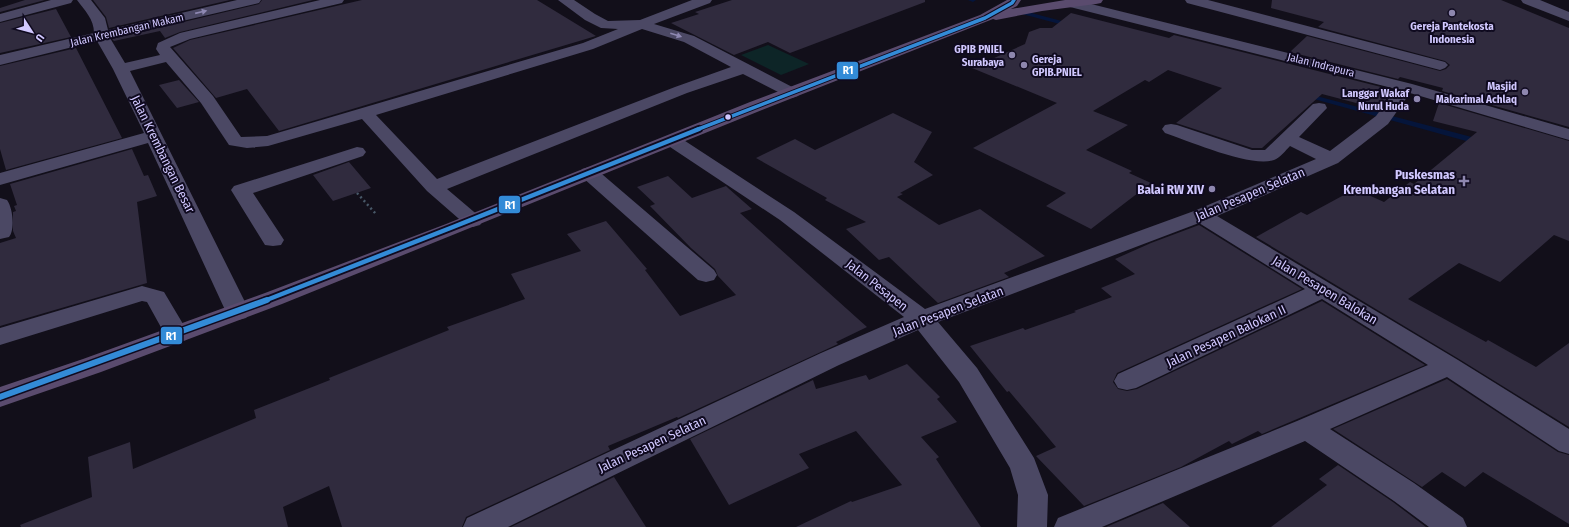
<svg xmlns="http://www.w3.org/2000/svg" width="1569" height="527" font-family="'Fira Sans Condensed',sans-serif">
	<style>
		.green { fill: #0d2527 }
		.lines { fill: none; stroke-linecap: round; stroke-linejoin: round }
		.stream { fill: #05153b; fill-rule: evenodd }
		.building { fill: #302b3e }
		.path { stroke: #485868; stroke-width: 2.5; stroke-dasharray: 2 3; stroke-linecap: butt }
		.minor { fill: #4b4864; fill-rule: evenodd }
		.major { fill: #5a4b6e; fill-rule: evenodd }
		.bus-1-far2-casing { stroke: #0f0a1f; stroke-width: 5.5 }
		.bus-1-far1-casing { stroke: #0f0a1f; stroke-width: 8 }
		.bus-1-casing { stroke: #0f0a1f; stroke-width: 9 }
		.bus-1-far2 { stroke: #338bd7; stroke-width: 3.5 }
		.bus-1-far1 { stroke: #338bd7; stroke-width: 4.5 }
		.bus-1 { stroke: #338bd7; stroke-width: 6 }
		.oneway { fill: #8e88b2 }
		.poi-dot { fill: #8e87af; stroke: #0f0a1f; stroke-width: 1.5 }
		.bus-dot { fill: #d1c8ff; stroke: #0f0a1f; stroke-width: 1.5 }
		.labels { text-anchor: middle; dominant-baseline: central; stroke-width: 4; stroke-linejoin: round; paint-order: stroke }
		.far-poi-label { font-size: 11px; font-weight: bold; fill: #d1c8ff; stroke: #0f0a1f; text-anchor: end }
		.far-street-label { font-size: 11px; fill: #d1c8ff; stroke: #0f0a1f }
		.street-label { font-size: 13px; fill: #d1c8ff; stroke: #0f0a1f }
		.poi-label { font-size: 13px; font-weight: bold; fill: #d1c8ff; stroke: #0f0a1f; text-anchor: end }
		.line-badge { stroke: #0f0a1f; stroke-width: 1.5 }
		.badge-label { font-size: 11px; text-anchor: middle; font-weight: bold; fill: #fff }
	</style>
	<rect width="100%" height="100%" fill="#120f1a"/>
	<!-- green -->
	<path class="green" d="M768 45 809 64 781 75 741 55Z"/>
	<g class="lines">
		<!-- stream -->
		<path class="stream" d="M968 0H976L973 2Z
			M1024 11 1073 24 1074 25 1071 27 1022 14V12Z
			M1305 93 1483 140 1484 142 1483 144H1477L1303 96 1302 95Z"/>
	</g>
	<!-- building -->
	<path class="building" d="M25 0H45L0 12V8Z
		M93 0H230L109 28 106 17Z
		M262 0H313L180 32 165 38 160 31 114 41 112 39 259 4Z
		M362 0H537L596 36 279 131 247 89 216 98 173 48 190 40Z
		M732 0H925V2L790 53 768 42 734 55 671 23 699 14 695 12Z
		M1272 0H1501L1569 28V127L1442 91 1443 88 1400 77 1398 79 1290 52 1307 36 1440 71 1446 69 1450 65 1445 61 1318 27 1324 22 1271 8Z
		M56 9 71 37 0 53V23Z
		M1071 13 1169 38 1174 35 1393 90 1379 109 1322 94 1262 148H1252L1176 123 1222 88 1168 70 1149 82 1145 80 1093 111 1128 125 1086 150 1132 171 1129 173 1151 183 1091 229 1046 206 1066 193 973 148 1057 103 972 68 1025 44 1029 32 1040 28H1052Z
		M76 48 122 138 6 170 0 149V66Z
		M179 80 199 102 177 108 159 85Z
		M1439 103 1569 141V241L1554 235 1500 282 1459 263 1408 299 1486 342 1488 340 1536 367 1569 343V427L1459 359 1256 237 1301 212 1307 215 1355 189 1384 202 1410 182 1414 184 1477 132 1433 121Z
		M893 113 932 132 914 162 933 175 900 193 903 194 897 197 939 225 980 209 1045 256 1004 273 1009 277 938 303 889 257 879 260 846 229 866 222 825 200 827 198 756 158 795 139 815 150Z
		M132 149 144 176 148 175 157 196 137 202 147 283 0 326V243L16 238 13 231V212L16 211 14 206 17 205 10 184Z
		M349 162 371 188 333 201 313 175Z
		M668 176 692 198 726 186 728 188 752 209 740 213 867 327 836 342 838 344 678 418 677 417 608 446 610 450 466 517 462 527H342L329 486 283 507 288 527H21L20 525 92 497 88 457 130 442 133 469 256 418 254 410 330 380 329 378 449 330 447 327 525 299 511 274 581 251 567 234 606 221 647 269 645 270 680 316 736 295 718 276 715 269 691 248 650 206 655 204 637 187Z
		M1199 225 1302 289 1117 373 1113 382 1118 389 1127 391 1137 389 1322 301 1425 365 1262 434 1258 431 1232 444 1229 441 1181 467 1084 506 1036 456 1056 447 1009 391 1007 392 970 346 1023 328 1025 330 1076 312 1074 311 1112 297 1101 288 1135 274 1115 259 1151 243Z
		M907 364 940 397 937 399 957 422 921 437 939 457 936 459 981 527H796L851 501 852 502 902 485 856 431 799 454 809 468 729 505 690 439 813 380 816 389 866 375 869 380Z
		M1447 379 1558 452 1569 455V524L1483 472 1465 487 1442 472 1422 487 1333 429Z
		M1338 465 1393 502 1426 527H1271L1327 485 1319 479Z
		M614 477 646 527H511Z
		M1163 503 1190 527H1106Z"/>
	<g class="lines">
		<!-- path -->
		<path class="path" d="M357 193 376 214"/>
		<!-- minor -->
		<path class="minor" d="M51 0H73L71 3 0 22V14Z
			M77 0H91L105 18 108 30 237 0H261L259 3 110 38 125 63 160 55 156 49 158 43 180 33 320 0H344L342 3 190 39 170 47 213 96 241 137 267 136 583 43 618 29 601 28 585 20 558 0H574L595 14 608 21 640 20 692 0H712L710 3 654 24 694 36 798 90 800 93 798 96 792 98 786 96 743 74 687 93 447 189 480 217 483 221 480 225 473 227 466 225 427 191 362 119 268 146 247 148 229 145 201 103 166 62 130 71 250 312 246 318 238 320 230 318 226 312 148 143 0 185V173L144 133 113 69 97 41 0 65V55L94 33C94 19 85 11 77 0ZM642 29 684 42 731 67 675 87 437 179 376 115 593 49Z
			M1066 0H1075L1412 84 1569 129V140L1410 93 1388 124 1338 163 1217 216 1458 360 1569 429V454L1559 451 1447 377 1330 429 1414 483 1463 518 1467 527H1429L1394 501 1305 441 1102 527H1054L1058 518 1297 421 1428 365 1322 299 1136 388 1127 390 1118 388 1114 381 1118 374 1305 289 1199 223 938 322 977 368 1034 458 1048 495 1047 527H1017L1018 495 1010 468 959 382 918 330 839 365 508 527H463L467 518 821 353 904 317 780 220 667 145 664 141 667 137 673 136 679 137 794 212 925 309 1194 211 1316 159 1290 146C1286 150 1280 158 1274 160 1251 168 1189 141 1165 133L1162 129 1165 125 1171 124 1177 125 1252 150H1265L1313 104 1319 103 1325 104 1327 108 1299 137 1330 151 1376 116 1396 89 1066 6 1064 3Z
			M1185 0H1208L1445 62 1448 65 1445 68 1440 70 1187 3Z
			M1521 0H1540L1569 12V21L1523 3Z
			M357 147 363 148 366 152 363 156 253 193 284 240 281 245 273 246 265 245 231 190 234 186Z
			M589 167 596 169 714 270 717 275 714 280 706 282 698 280 582 177 580 173 582 169Z
			M0 198 7 200C13 208 15 230 9 237L0 239Z
			M142 286 164 292 189 334 186 340 177 342 168 340 147 302 142 301 0 345V328Z"/>
		<!-- major -->
		<path class="major" d="M1007 0H1021L1017 6 1011 9 1065 0H1103L1101 3 1096 4 1042 11 996 20 993 19 762 110 282 304 101 372 0 407V387L83 359 265 293 446 224 750 102 980 15Z"/>
		<defs>
			<path id="bus-1-far2" d="M696 130 985 18 1012 3 1014 0"/>
			<path id="bus-1-far1" d="M264 301 453 227 699 129"/>
			<path id="bus-1" d="M0 397 267 300"/>
		</defs>
		<!-- bus-1-far2 casing -->
		<use href="#bus-1-far2" class="bus-1-far2-casing"/>
		<!-- bus-1-far1 casing -->
		<use href="#bus-1-far1" class="bus-1-far1-casing"/>
		<!-- bus-1 casing -->
		<use href="#bus-1" class="bus-1-casing"/>
		<!-- bus-1-far2 -->
		<use href="#bus-1-far2" class="bus-1-far2"/>
		<!-- bus-1-far1 -->
		<use href="#bus-1-far1" class="bus-1-far1"/>
		<!-- bus-1 -->
		<use href="#bus-1" class="bus-1"/>
	</g>
	<!-- one-way arrows -->
	<defs><path id="oneway-solid" d="M-6-.8H1V-3.2L6.5 0L1 3.2V.8H-6Z"/></defs>
	<g class="oneway">
		<use href="#oneway-solid" transform="translate(201 12) rotate(-13)"/>
		<use href="#oneway-solid" transform="translate(676 35) rotate(18)"/>
	</g>
	<!-- markers -->
	<g class="poi-dot">
		<circle cx="1452" cy="13" r="4"/>
		<circle cx="1012" cy="55" r="4"/>
		<circle cx="1024" cy="65" r="4"/>
		<circle cx="1525" cy="92" r="4"/>
		<circle cx="1417" cy="99" r="4"/>
		<path d="M1462 175h4v4h4v4h-4v4h-4v-4h-4v-4h4z"/>
		<circle cx="1212" cy="189" r="4"/>
	</g>
	<circle class="bus-dot" cx="728" cy="117" r="3.5"/>
	<g class="labels">
		<!-- far-poi labels -->
		<g class="far-poi-label">
			<text x="1452" y="26" text-anchor="middle">Gereja Pantekosta<tspan x="1452" dy="13">Indonesia</tspan></text>
			<text x="1004" y="49">GPIB PNIEL<tspan x="1004" dy="13">Surabaya</tspan></text>
			<text x="1032" y="59" text-anchor="start">Gereja<tspan x="1032" dy="13">GPIB.PNIEL</tspan></text>
			<text x="1517" y="86">Masjid<tspan x="1517" dy="13">Makarimal Achlaq</tspan></text>
			<text x="1409" y="93">Langgar Wakaf<tspan x="1409" dy="13">Nurul Huda</tspan></text>
		</g>
		<!-- far-street labels -->
		<g class="far-street-label">
			<text transform="translate(127 30) rotate(-13)">Jalan Krembangan Makam</text>
			<text transform="translate(1321 65) rotate(14)">Jalan Indrapura</text>
		</g>
		<!-- street labels -->
		<g class="street-label">
			<text transform="translate(163 154) rotate(64)">Jalan Krembangan Besar</text>
			<text transform="translate(1250 194) rotate(-23)">Jalan Pesapen Selatan</text>
			<text transform="translate(877 285) rotate(38)">Jalan Pesapen</text>
			<text transform="translate(1325 290) rotate(31)">Jalan Pesapen Balokan</text>
			<text transform="translate(948 311) rotate(-21)">Jalan Pesapen Selatan</text>
			<text transform="translate(1226 336) rotate(-25)">Jalan Pesapen Balokan II</text>
			<text transform="translate(652 444) rotate(-25)">Jalan Pesapen Selatan</text>
		</g>
		<!-- poi labels -->
		<g class="poi-label">
			<text x="1455" y="174">Puskesmas<tspan x="1455" dy="15">Krembangan Selatan</tspan></text>
			<text x="1204" y="189">Balai RW XIV</text>
		</g>
	</g>
	<g class="line-badge">
		<rect x="836" y="61" width="23" height="19" rx="4" fill="#338bd7"/>
		<rect x="498" y="195" width="23" height="19" rx="4" fill="#338bd7"/>
		<rect x="160" y="326" width="23" height="19" rx="4" fill="#338bd7"/>
	</g>
	<g class="badge-label">
		<text x="848" y="74">R1</text>
		<text x="510" y="209">R1</text>
		<text x="171" y="340">R1</text>
	</g>
	<!-- north arrow -->
	<g transform="translate(32 32) rotate(126)" stroke="#0f0a1f" stroke-width="3" paint-order="stroke">
	<path d="M0-3L7 15L0 10L-7 15Z" fill="#d1c8ff"/>
	<text y="-6" font-size="11" font-weight="bold" text-anchor="middle" fill="#d1c8ff">U</text>
	</g>
</svg>
